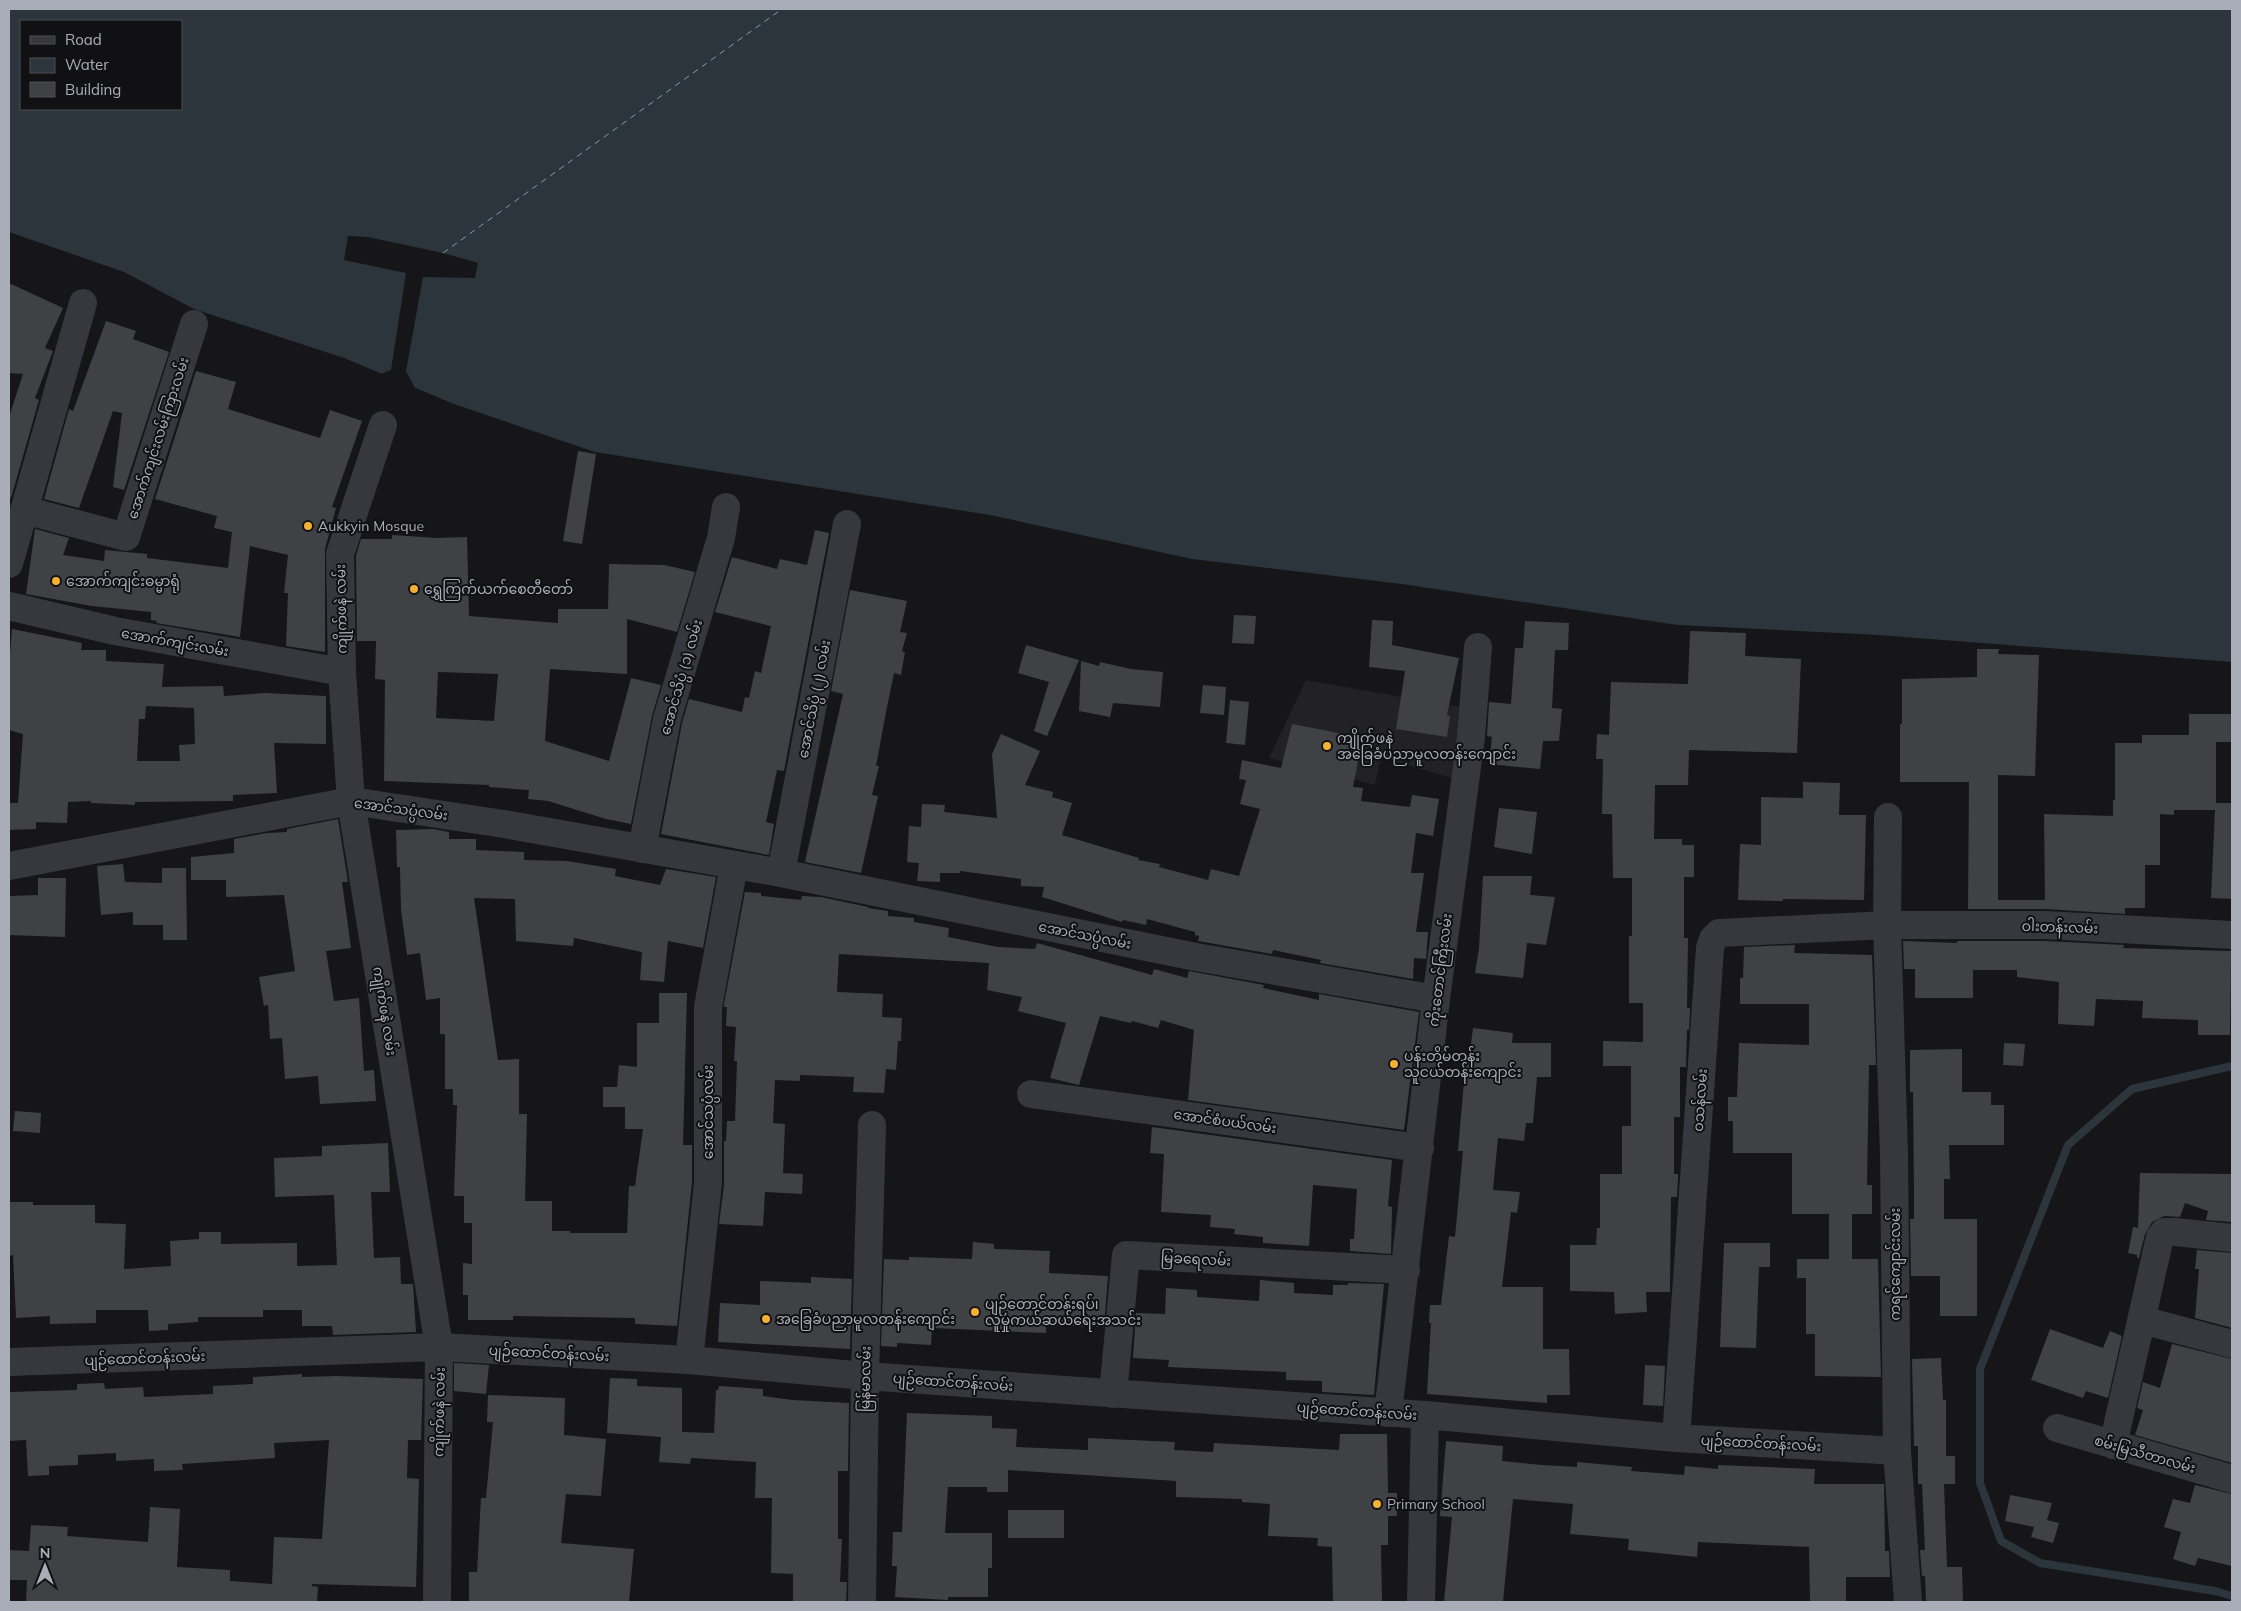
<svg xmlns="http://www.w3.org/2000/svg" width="2241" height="1611" font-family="Mulish,'Noto Sans Myanmar',sans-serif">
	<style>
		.built { fill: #222225 }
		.water { fill: #2c353c; fill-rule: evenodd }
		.pier { fill: #161618 }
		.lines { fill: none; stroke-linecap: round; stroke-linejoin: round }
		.stream { stroke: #2c353c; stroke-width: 8 }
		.ferry { stroke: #7f9bb3; stroke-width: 1; stroke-dasharray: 6 5; stroke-linecap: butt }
		.building { fill: #404145; fill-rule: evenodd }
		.minor { stroke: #37383d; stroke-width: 28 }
		.poi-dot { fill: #f2b134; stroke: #111113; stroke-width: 2 }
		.labels { text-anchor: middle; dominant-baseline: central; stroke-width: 4; stroke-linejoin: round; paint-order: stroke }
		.street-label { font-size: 14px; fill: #a8adb8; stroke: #111113 }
		.poi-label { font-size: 14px; fill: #a8adb8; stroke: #111113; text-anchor: start }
	</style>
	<rect width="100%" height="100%" fill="#161618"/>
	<!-- built -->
	<path class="built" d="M1306 680 1470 709 1458 780 1381 757 1375 785 1269 758Z"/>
	<!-- water -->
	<path class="water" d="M9 9H2232V662L1878 635 1678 625 1402 584 1192 559 990 515 595 452 454 404 344 358 194 309 124 272 9 232ZM21 21H181V109H21Z"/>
	<!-- pier -->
	<path class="pier" d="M348 236 368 237 443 253 478 263 475 278 423 277 406 371 416 390 378 375 391 370 406 273 344 260Z"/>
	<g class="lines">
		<!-- stream -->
		<path class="stream" d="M2232 1066 2132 1089 2068 1145 1980 1369V1483L2001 1541 2040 1563 2215 1591 2232 1596"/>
		<!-- ferry -->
		<path class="ferry" d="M443 253 782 9"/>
	</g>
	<!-- building -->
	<path class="building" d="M9 283 63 308 45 348 53 351 35 398 39 400 11 498 9 497V417L23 374 9 373Z
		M106 321 136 331 133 339 169 352 124 490 113 487 122 413 113 411 79 508 44 499 69 409 73 411Z
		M196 371 236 382 228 409 320 438 330 410 362 421 332 507 336 508 325 549V652L286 646 288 593H284L288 555 250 546 240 637 156 623 157 621 151 620V612L92 606 26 594 35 529 69 538 63 555 104 561 105 550 147 554V558L228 568 232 532 214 528 217 516 155 499Z
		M578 451 596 454 582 544 563 541Z
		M815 530 829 533 784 771 777 770 766 822 774 824 769 855 661 834 682 723 689 699 742 712 745 697 749 698 755 671 761 673 771 626 715 612 732 557 777 569 780 559 807 565Z
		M392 535 437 538 467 537 469 616 558 623V609H608L609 564 664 565 695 572 677 632 627 619V674L550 669 545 741 609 761 631 678 661 685 652 716 631 824 606 819 548 801 528 799 529 790 489 787V785L384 781 385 680 375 679 376 641H357L356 556 361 539H392ZM438 672 498 674 494 721 436 718Z
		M850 590 907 601 900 632 907 633 902 651 905 652 901 675 894 673 886 712 876 766H879L872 795 878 796 861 873 805 862 843 694 831 691Z
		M1234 615 1256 616 1254 644 1232 643Z
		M1372 620 1393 621 1392 645 1459 658 1447 715 1450 716 1447 737 1396 729 1405 671 1369 667Z
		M1525 621 1569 623 1568 650H1555L1552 708 1562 709 1559 741H1543L1540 769 1489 764 1492 737 1487 736 1489 702 1511 704 1515 648H1523Z
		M12 629 82 643 81 650H106V661L164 664 162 687 223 686 224 696 266 693 326 696V744L274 743 277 793 233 795V801L135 802V805L91 803V801L68 802 67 823 36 822V829L9 830V803H18L23 734 9 730V667ZM146 706 194 708 195 744 179 745 180 761H137L139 719H145Z
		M1690 631 1746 633 1745 656 1801 659 1797 753 1689 750 1688 785H1655L1654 839H1682V845H1694V877H1684V938H1688L1687 1008H1690V1010L1689 1030H1687L1686 1067H1680V1117H1674V1174H1678V1177L1677 1197H1671L1670 1292H1646L1647 1312 1615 1314 1614 1292 1570 1291V1245H1596L1597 1228H1600V1174H1622V1126H1631V1066H1603V1041L1643 1042V1003H1629V936H1632V878H1613L1612 814H1602L1603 759H1596L1597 734 1609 735 1611 682 1688 684Z
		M1026 645 1079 660 1047 736 1034 731 1049 682 1018 673Z
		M1977 649H1999L1998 654 2039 655 2035 776 1998 775V900H2045L2044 814 2113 816V800H2115V743H2142V735H2189V714H2232V742H2216V803H2232V899L2211 898 2215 810H2174V815L2160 814V865H2145V908H2125V914L2045 909H1968L1969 782H1900V724H1902V679L1977 677Z
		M1081 661 1099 666 1100 662 1131 669 1163 672 1160 707 1113 703 1110 717 1079 711Z
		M1203 685 1226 687 1224 715 1200 713Z
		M1230 700 1249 702 1245 745 1226 743Z
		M1292 724 1349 735 1347 743 1361 746 1353 787 1363 788 1361 801 1410 807 1412 795 1439 799 1433 836 1416 833 1411 873H1424L1416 932H1428L1426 959 1414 958 1413 979 1320 963 1321 960 1273 950 1272 954 1198 941 1199 936 1195 935V932L1147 919 1146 925 1123 920 1122 922 1042 897 1044 887 1021 886V879L960 871V873H940V882L917 881 919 863 907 862 909 826 921 827 922 804 945 805 944 812 997 818 992 754 1001 734 1040 751 1025 785 1053 792 1052 797 1072 803 1062 835 1139 858 1138 860 1160 864 1159 867 1208 880 1211 869 1239 876 1260 809 1240 804 1246 780 1239 779 1242 760 1281 768Z
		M1803 782 1840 783 1839 815H1866L1864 900 1783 899V901L1738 900 1740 844 1761 845V797L1803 798Z
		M1499 808 1537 812 1532 854 1494 847Z
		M338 819 348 882H342L351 948 326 951 334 1001 359 998 364 1071 374 1070 376 1101 320 1104 318 1076 285 1079 282 1038 270 1039 268 1005 264 1006 259 977 295 971 284 895 226 897V880H191V857L234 853V839L267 833 287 832V829Z
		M433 829 449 832V839H476V850L524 852V860L567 861 616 869 615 876 660 885 666 869 716 877 703 948 668 941 664 982 640 980 642 952 574 938 573 946 516 941 515 899 474 898 498 1060 519 1059V1114H527L525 1201H552V1231H570V1233H627L629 1186H635L643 1129H625V1107H603V1087H617L619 1065 637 1067V1023H659V993H687L683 1145H692V1182L677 1326 635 1324V1318L513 1316V1320H468V1295H463V1263L472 1264V1223H464V1196H454L457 1105H453V1089H445V1034H440V998L426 1000 420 953 407 955 401 910 400 867H397L396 830Z
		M123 864 125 882 162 883V868H186L187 940H163V925H133V912L101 915 97 866Z
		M1483 876H1532L1530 895 1555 897 1546 945 1527 943 1523 978 1475 973 1479 948Z
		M38 878H66L65 937 9 935V896L38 895Z
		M745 892 761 893V896L801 900 802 896 821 897 868 907V908L888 911V916L914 918V922L949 928 948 937 998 947 1035 949 1037 943 1152 975 1154 969 1187 978 1189 971 1264 985 1263 988 1319 1000V994L1419 1012 1404 1130 1188 1100 1194 1030 1161 1020 1158 1028 1132 1021 1131 1023 1100 1016 1079 1085 1050 1078 1066 1023 1018 1011 1022 997 987 990 989 963 839 954 837 992 883 994 882 1017 902 1018 901 1041H898L896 1070 886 1069 884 1093 853 1092 854 1077 800 1075V1081L775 1080 773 1123 785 1124 783 1173 803 1174 802 1194 765 1192 763 1226 719 1224 724 1185V1141H726L727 1121H735L737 1061H734L736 1027 726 1026 727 1007H724V1004Z
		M1903 941 1957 943V941H2045L2124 945 2123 948 2231 951 2230 1035H2198V1020L2142 1018 2143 1001 2096 999 2094 1026 2058 1024 2059 982 2017 977V970H1973V998H1915V969H1904Z
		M1795 945 1794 953 1872 955 1876 1065H1869L1867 1185H1872V1214H1852V1259H1878L1881 1377 1815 1376V1334H1806V1278H1797V1259H1829V1214H1792V1153H1733V1121H1728V1097H1737L1739 1043 1809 1045V1004H1740V978H1743L1744 947Z
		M1473 1028 1513 1033 1512 1043H1551V1077H1537L1533 1123H1526L1524 1141 1498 1138 1493 1190 1520 1192 1517 1213 1511 1212 1502 1287H1543V1349H1569L1570 1395H1547V1403L1427 1394 1431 1323H1429L1430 1305H1441L1449 1236 1455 1237 1463 1151H1458L1461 1116 1466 1059H1469Z
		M2004 1043 2025 1044 2023 1066 2003 1065Z
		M1962 1049V1092H1991V1105H2004V1145H1949L1950 1179H1944V1219H1977V1316H1940V1276H1911L1910 1219H1914V1198L1913 1092H1910V1050Z
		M15 1111 41 1113 40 1133 13 1131Z
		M1152 1127 1392 1160 1388 1206 1392 1207 1391 1254 1350 1251V1239H1354L1357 1189 1313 1185 1309 1246 1263 1243V1237L1234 1234 1235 1229 1210 1227 1211 1215 1161 1212 1164 1154 1150 1153Z
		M388 1143 390 1192H371L374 1258 400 1257 401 1284H413L416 1332 333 1335 332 1326H302V1310H263V1317H198V1322L168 1324V1330L149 1331 148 1310H96V1323L50 1324V1316L16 1318 13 1255 9 1256V1202H33V1205H95V1223L126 1224 124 1269 171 1266 170 1241 199 1239V1232H221V1244L297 1243V1266L337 1265 334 1195 275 1197 274 1158 322 1156V1146Z
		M2140 1173 2232 1174V1222L2206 1220 2208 1211 2185 1203 2180 1217 2164 1216 2152 1222 2145 1234 2139 1258H2137V1255L2128 1253 2133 1227 2138 1228Z
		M973 1242 994 1244V1249L1050 1251 1049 1273 1108 1276 1104 1327 1046 1325V1333L932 1328 931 1345 897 1343V1347L881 1346 884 1259 909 1260V1257L972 1259Z
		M1724 1243H1770V1267H1759L1756 1348 1720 1347Z
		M2197 1250 2232 1253V1328L2195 1318 2199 1269H2195Z
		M811 1277 852 1279 850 1349 718 1342 720 1303 760 1305V1281L811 1283Z
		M1260 1280 1294 1283V1293L1333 1295V1285H1348V1283L1384 1284 1374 1395 1322 1392V1381L1286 1380V1372L1168 1367 1169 1360 1133 1358 1136 1313 1165 1314 1166 1288 1197 1290V1297L1259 1301Z
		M2050 1329 2103 1348 2110 1331 2122 1336 2108 1398 2086 1391 2083 1398 2031 1380Z
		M2172 1344 2232 1359V1463L2135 1435 2143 1410 2137 1408 2143 1382 2160 1388Z
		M1941 1358 1943 1400H1946V1456H1955V1484H1944L1947 1567H1962L1963 1602H1926L1925 1576H1922L1920 1550H1925L1922 1484H1918V1446H1914L1912 1359Z
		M454 1363 489 1365 486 1394 454 1391Z
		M1645 1365 1665 1366 1663 1406 1643 1405Z
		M302 1374V1377L337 1376 423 1379 421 1440H408L407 1478 419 1479 416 1587 312 1584V1586L318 1587 317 1602H26L27 1580H9V1550L29 1551 31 1525 68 1527 67 1536 148 1542 150 1507 180 1509 177 1567 230 1570V1581L272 1584 274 1537 322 1539 329 1440 274 1443 275 1458 182 1464 183 1470 154 1471V1459L116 1461V1453L78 1455V1465L49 1466V1475L28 1476 26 1440 9 1441V1392L77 1390V1384L104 1383 105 1389 143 1387 144 1397 213 1394V1386L253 1384V1377Z
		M610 1378 637 1379V1386L682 1388V1432L714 1433 716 1390H718L719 1386 763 1389V1396L792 1400 849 1403 848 1471H838V1539H842L840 1582H847L846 1602H793V1574L771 1573 772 1498H755L756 1462 691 1458 690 1464 659 1462 661 1437 607 1433Z
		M488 1395 565 1398 564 1435 606 1439 601 1496 566 1494 561 1543 634 1549 629 1602H469V1572H477L481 1498H486L493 1422H487Z
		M907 1413 992 1416V1428L1017 1429 1016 1447 1088 1450V1438L1175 1442 1174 1450 1213 1452 1214 1443 1339 1450 1340 1434H1387L1388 1493H1397V1516H1388V1545H1381L1382 1602H1333L1332 1547 1317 1546 1318 1538 1268 1536 1270 1504 1242 1502V1499L1176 1497V1481L1008 1470V1492H987V1487H948L945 1533H992V1568H988V1597H948V1600L895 1597 897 1566H892L893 1532H902Z
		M1446 1441 1503 1446 1502 1461 1542 1465 1577 1467V1462L1632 1467 1631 1471 1684 1475 1685 1466 1718 1469V1465L1815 1469 1814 1484H1884L1885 1551H1889L1890 1577H1846V1602H1810L1809 1547 1698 1542 1697 1557 1628 1550 1629 1539 1570 1534 1573 1504 1513 1499 1503 1602H1444L1452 1517 1440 1516Z
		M2195 1485 2232 1494V1566L2198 1558 2195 1566 2173 1559 2181 1532 2164 1527 2173 1499 2190 1503Z
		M2010 1495 2052 1503 2047 1520 2059 1523 2053 1543 2031 1537 2034 1527 2005 1521Z
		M1008 1510H1064V1538H1008Z"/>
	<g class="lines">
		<!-- minor -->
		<path class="minor" d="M383 425 340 554 342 672 351 801 439 1347 437 1602
			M24 510 126 537 194 324
			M9 564 83 303
			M9 606 115 631 342 672
			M1888 817 1887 925 1894 1155 1897 1451 1908 1602
			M642 849 667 719 721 538 726 507
			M9 866 351 801 504 824 781 873 1196 957 1436 999
			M781 873 847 524
			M1031 1094 1420 1148
			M2142 1320 2232 1344
			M689 1360 708 1183V1007L734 865
			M9 1362 439 1347 689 1360 865 1376 1425 1415 1676 1438 1897 1451
			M1113 1394 1126 1255 1406 1270
			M1388 1413 1436 999 1471 737 1478 647
			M2057 1428 2232 1479
			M1676 1438 1710 948 1713 939 1719 933 1887 925H2045L2232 935
			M2113 1445 2160 1237 2164 1232H2175L2232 1238
			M862 1602 865 1376 872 1125
			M1421 1602 1425 1415"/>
	</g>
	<!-- markers -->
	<g class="poi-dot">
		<circle cx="308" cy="526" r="5"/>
		<circle cx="56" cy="581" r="5"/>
		<circle cx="414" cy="589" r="5"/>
		<circle cx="1327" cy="746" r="5"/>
		<circle cx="1394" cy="1064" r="5"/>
		<circle cx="975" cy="1312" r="5"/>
		<circle cx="766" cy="1319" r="5"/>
		<circle cx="1377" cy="1504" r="5"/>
	</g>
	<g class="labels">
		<!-- street labels -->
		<g class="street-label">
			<text transform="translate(158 438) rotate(-72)">အောက်ကျင်းလမ်းကြားလမ်း</text>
			<text transform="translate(341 609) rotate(-91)">ကျိုက်ဖနဲ လမ်း</text>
			<text transform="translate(175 642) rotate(10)">အောက်ကျင်းလမ်း</text>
			<text transform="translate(681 677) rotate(-74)">အောင်သိပ္ပံ (၁) လမ်း</text>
			<text transform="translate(814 699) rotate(-79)">အောင်သိပ္ပံ (၂) လမ်း</text>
			<text transform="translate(401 809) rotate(8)">အောင်သပ္ပံလမ်း</text>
			<text transform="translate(2060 927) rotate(2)">ဝါးတန်းလမ်း</text>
			<text transform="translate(1085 935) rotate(11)">အောင်သပ္ပံလမ်း</text>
			<text transform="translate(1440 970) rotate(-83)">ကိုးတောင်ကြီးလမ်း</text>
			<text transform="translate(385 1011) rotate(81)">ကျိုက်ဖနဲ လမ်း</text>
			<text transform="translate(1700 1100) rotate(-86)">ဝသန်လမ်း</text>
			<text transform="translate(708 1112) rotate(-90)">အောင်သပ္ပံလမ်း</text>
			<text transform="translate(1225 1121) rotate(8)">အောင်စံပယ်လမ်း</text>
			<text transform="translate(1196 1259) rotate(3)">မြခရေလမ်း</text>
			<text transform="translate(1895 1264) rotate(-90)">ကရင်ကျောင်းလမ်း</text>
			<text transform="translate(549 1353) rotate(3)">ပျဉ်ထောင်တန်းလမ်း</text>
			<text transform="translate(145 1358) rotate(-2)">ပျဉ်ထောင်တန်းလမ်း</text>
			<text transform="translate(865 1379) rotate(-89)">မြန်မာလမ်း</text>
			<text transform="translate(953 1382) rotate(4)">ပျဉ်ထောင်တန်းလမ်း</text>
			<text transform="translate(1357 1411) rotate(4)">ပျဉ်ထောင်တန်းလမ်း</text>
			<text transform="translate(439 1412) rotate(-89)">ကျိုက်ဖနဲ လမ်း</text>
			<text transform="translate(1761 1443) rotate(3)">ပျဉ်ထောင်တန်းလမ်း</text>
			<text transform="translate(2145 1454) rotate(16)">စမ်းမြသီတာလမ်း</text>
		</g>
		<!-- poi labels -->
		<g class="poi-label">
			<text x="318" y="526">Aukkyin Mosque</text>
			<text x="66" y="581">အောက်ကျင်းဓမ္မာရုံ</text>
			<text x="424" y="589">ရွှေကြက်ယက်စေတီတော်</text>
			<text x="1337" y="738">ကျိုက်ဖနဲ<tspan x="1337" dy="16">အခြေခံပညာမူလတန်းကျောင်း</tspan></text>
			<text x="1404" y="1056">ပန်းတိမ်တန်း<tspan x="1404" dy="16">သူငယ်တန်းကျောင်း</tspan></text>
			<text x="985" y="1304">ပျဉ်တောင်တန်းရပ်၊<tspan x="985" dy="16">လူမှုကယ်ဆယ်ရေးအသင်း</tspan></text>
			<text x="776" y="1319">အခြေခံပညာမူလတန်းကျောင်း</text>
			<text x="1387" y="1504">Primary School</text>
		</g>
	</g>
	<!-- border -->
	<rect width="2241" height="1611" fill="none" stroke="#a8adb8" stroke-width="20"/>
	<!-- legend -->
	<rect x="20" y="20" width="162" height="90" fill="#111113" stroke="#4d4f55"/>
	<rect x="30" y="36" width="25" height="8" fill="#37383d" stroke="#4d4f55"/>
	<text x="65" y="45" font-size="15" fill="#a8adb8">Road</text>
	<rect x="30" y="58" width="25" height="15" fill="#2c353c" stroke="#4d4f55"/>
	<text x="65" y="70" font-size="15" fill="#a8adb8">Water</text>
	<rect x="30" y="82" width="25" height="15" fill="#404145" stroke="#4d4f55"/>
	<text x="65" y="95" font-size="15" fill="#a8adb8">Building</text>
	<!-- north arrow -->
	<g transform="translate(45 1566)" stroke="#111113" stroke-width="4" paint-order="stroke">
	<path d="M0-4L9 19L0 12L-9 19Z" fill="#a8adb8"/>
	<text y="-8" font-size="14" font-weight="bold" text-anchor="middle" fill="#a8adb8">N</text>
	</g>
</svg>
